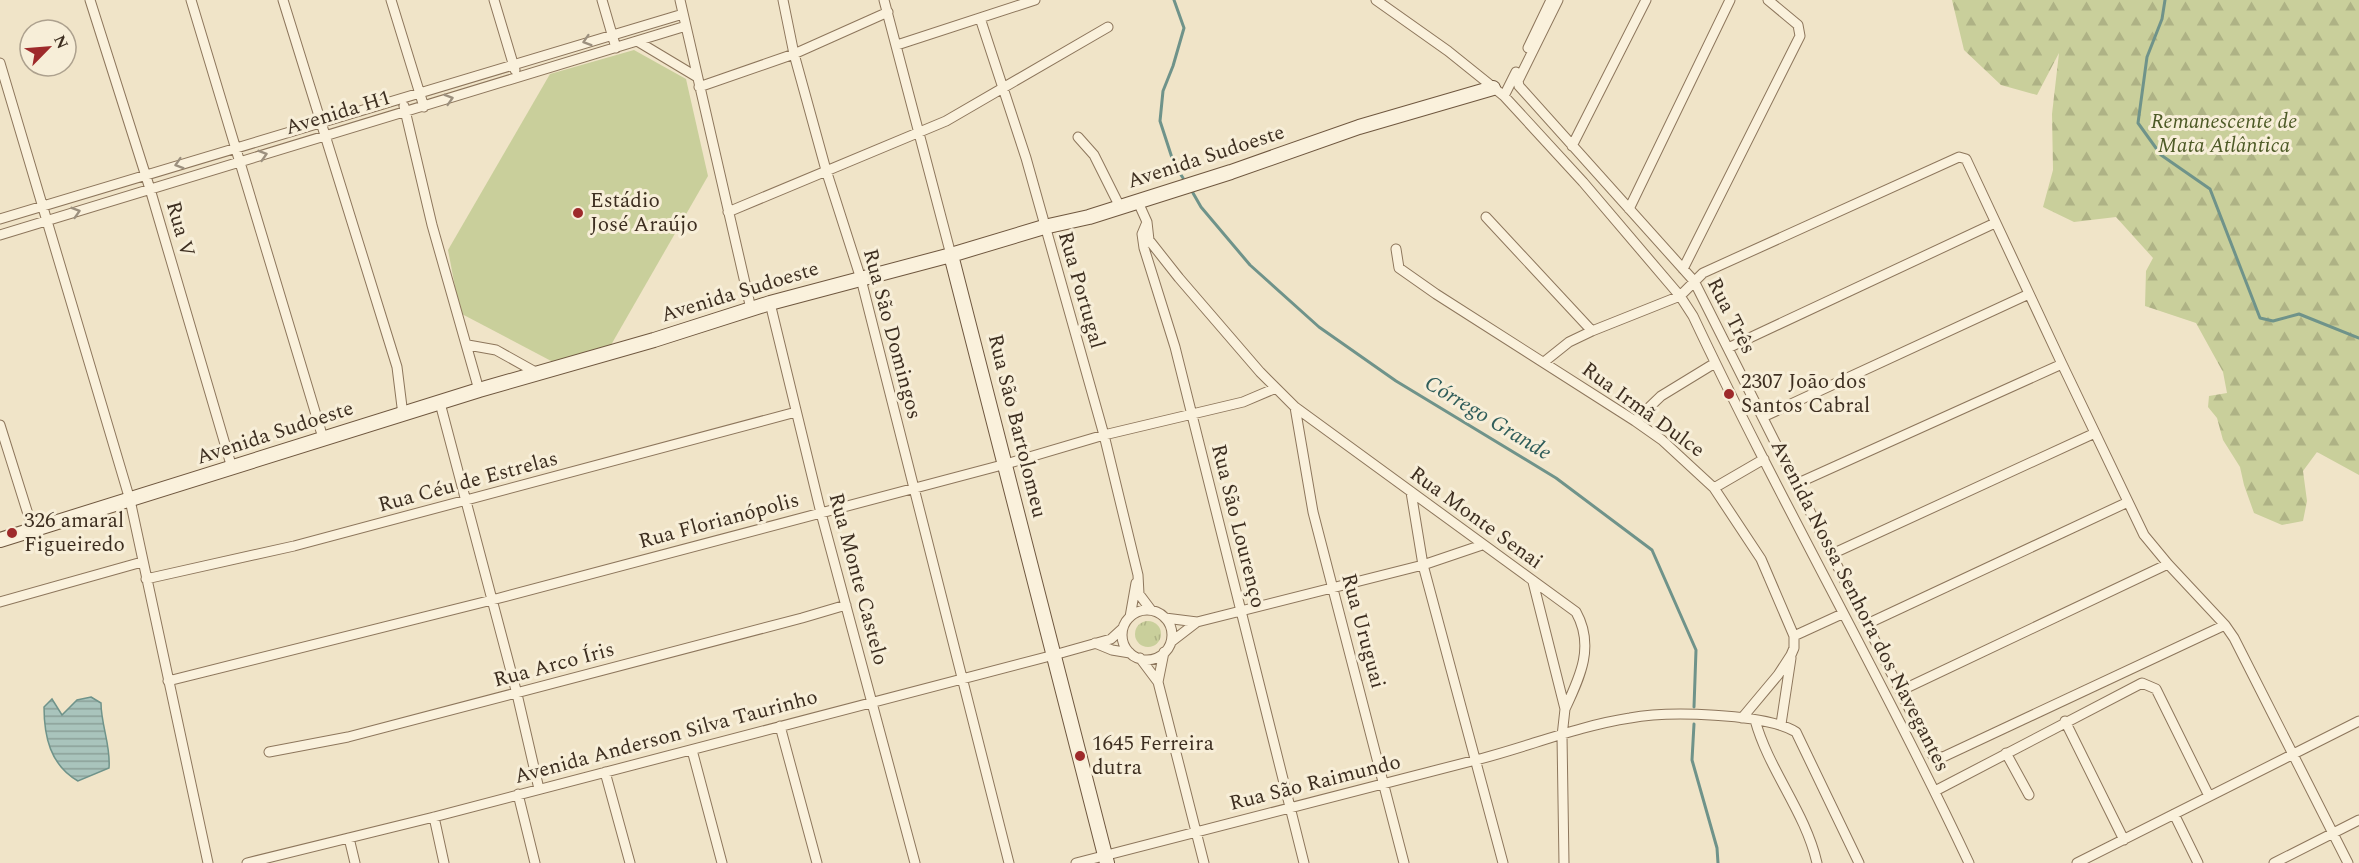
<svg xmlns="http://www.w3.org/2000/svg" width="2359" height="863" font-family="Spectral,serif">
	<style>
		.grass { fill: url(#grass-tufts) }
		.forest { fill: url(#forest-firs) }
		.pitch { fill: #c9cf9b }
		.water { fill: url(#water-rules); stroke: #6f938a; stroke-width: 1.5 }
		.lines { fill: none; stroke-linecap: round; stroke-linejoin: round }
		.stream { stroke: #6f938a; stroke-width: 3 }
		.street-casing { stroke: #8d765c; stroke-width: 11 }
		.secondary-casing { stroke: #6f573f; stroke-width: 16 }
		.street { stroke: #faf1dc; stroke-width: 9 }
		.secondary { stroke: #faf1dc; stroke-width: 14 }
		.oneway { stroke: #9c907e }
		.poi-dot { fill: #9e2a2b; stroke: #f7eed8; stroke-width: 2 }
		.labels { text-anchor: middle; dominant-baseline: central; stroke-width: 6; stroke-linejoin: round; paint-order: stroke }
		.street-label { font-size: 21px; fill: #3d2e20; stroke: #f7eed8 }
		.park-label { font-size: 21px; font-style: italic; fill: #4d5a26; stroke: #f7eed8 }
		.poi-label { font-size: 21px; fill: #3d2e20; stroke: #f7eed8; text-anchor: start }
		.water-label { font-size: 22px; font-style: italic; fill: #2f5d5a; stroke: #f7eed8 }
	</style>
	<defs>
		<pattern id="grass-tufts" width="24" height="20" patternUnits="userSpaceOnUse" patternTransform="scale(1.5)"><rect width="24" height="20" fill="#c9cf9b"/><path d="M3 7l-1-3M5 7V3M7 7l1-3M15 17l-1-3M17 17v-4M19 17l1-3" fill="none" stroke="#aeb285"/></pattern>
		<pattern id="forest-firs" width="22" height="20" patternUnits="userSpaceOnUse" patternTransform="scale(1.5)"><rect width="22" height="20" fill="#c9cf9b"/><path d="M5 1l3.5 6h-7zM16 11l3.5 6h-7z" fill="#aeb285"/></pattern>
		<pattern id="water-rules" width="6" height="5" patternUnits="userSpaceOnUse" patternTransform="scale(1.5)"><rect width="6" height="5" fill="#a9c4bc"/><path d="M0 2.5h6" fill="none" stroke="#8ba098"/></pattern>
	</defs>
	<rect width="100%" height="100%" fill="#f0e4c8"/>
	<!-- grass -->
	<path class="grass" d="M1135 634a13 13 0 1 1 26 0a13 13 0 1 1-26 0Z"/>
	<!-- forest -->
	<path class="forest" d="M1952 0H2359V475L2317 452 2303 471 2307 501 2303 521 2282 525 2254 513 2244 485 2240 467 2223 440 2217 418 2208 407 2209 396 2227 393 2223 372 2196 323 2145 306 2146 271 2153 258 2116 217 2074 222 2043 207 2053 170 2052 114 2059 53 2037 95 2001 85 1964 50Z"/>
	<!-- pitch -->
	<path class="pitch" d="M634 50 686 79 708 176 611 345 555 363 460 313 448 250 550 74Z"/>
	<!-- water -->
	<path class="water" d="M91 697 101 703C101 725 111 746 109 768L78 781C50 765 44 736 44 707L52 699 62 715 77 700Z"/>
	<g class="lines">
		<!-- stream -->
		<path class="stream" d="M1174 0 1184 28 1173 66 1163 91 1160 121 1174 164 1183 178
			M2165 0 2162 19 2147 57 2138 123 2161 155 2210 189 2260 318 2273 321 2299 314 2359 338
			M1193 193 1201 207 1250 265 1319 327 1396 381 1556 478 1652 550 1696 650 1694 707
			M1694 724 1692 760 1717 848 1718 863"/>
		<defs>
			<path id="street" d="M90 0 150 189 232 468
				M191 0 323 438
				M283 0 397 367 403 415
				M391 0 424 107
				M494 0 515 70
				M602 0 616 48
				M680 0 751 309
				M783 0 794 54 826 170 861 279 1009 863
				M884 0 951 255
				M1376 0 1448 51 1504 96 1583 182 1680 296 1693 316C1780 501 1882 678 1969 863
				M1558 0 1518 81 1519 86 1694 281 1933 756 1943 757 2225 625
				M980 18 1026 158 1104 435 1138 575 1139 594 1151 610
				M637 41 697 77
				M897 45 1035 0
				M1528 48 1551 0
				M0 63 130 500 208 863
				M699 87 794 54 888 12
				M1504 96 1516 72
				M404 106 432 225 479 390
				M1078 137 1094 155 1120 207
				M1572 146 1646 0
				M1138 202 1147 222 1142 234 1144 248 1175 347 1304 863
				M1629 209 1730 0
				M728 212 946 121 1108 27
				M1486 217 1592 331
				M0 219 683 14
				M1147 222 1149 240 1179 278 1260 372 1295 407 1576 612C1595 646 1580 677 1565 709
				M0 235 686 26
				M1396 249 1399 268 1436 294 1635 421 1662 440 1714 488 1761 559 1794 636V648L1791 655 1778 675 1742 718
				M1683 269 1800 36 1798 25 1768 0
				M770 303 821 513 915 863
				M468 345 496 350 539 374
				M1728 348 1995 223
				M1544 362 1569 342 1592 331 1680 296 1703 273 1959 157 1966 159 2062 364 2144 535 2168 564 2225 625 2234 638 2348 863
				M440 403 517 694 539 789
				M1295 407 1313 512 1404 863
				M1763 417 2029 294
				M1635 421 1661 396 1715 363
				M0 425 33 530
				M1796 484 2062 364
				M1714 488 1764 459
				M1411 492 1423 565 1503 863
				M1832 554 2095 433
				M146 579 294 546 796 412
				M1533 582 1565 709 1562 736 1564 863
				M0 602 142 562
				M1122 635a25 25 0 1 1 50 0a25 25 0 1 1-50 0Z
				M1130 617 1136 583
				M1165 618 1197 622 1423 565 1482 545
				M1867 624 2128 502
				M1794 636 1842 614
				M1171 642 1197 622
				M1095 643 1112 650 1130 653
				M1140 658 1158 682 1204 863
				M168 681 492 600 1006 464 1104 435 1243 402 1276 388
				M1158 682 1164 652
				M1900 691 2168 564
				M1755 720C1769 771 1805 811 1817 863
				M2065 721 2124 840
				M1781 724 1791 658
				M780 726 817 863
				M692 750 722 863
				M269 752 348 737 802 618 846 605
				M2006 753 2029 795
				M605 772 630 863
				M1935 791 2142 683 2156 689 2209 796
				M518 794 535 863
				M2174 814 2198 863
				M434 817 444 863
				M349 838 355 863
				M247 863 434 817 1054 655 1111 639 1123 628
				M1076 863C1208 829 1340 795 1472 761 1525 748 1577 726 1630 718 1667 711 1764 713 1796 732L1859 863
				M2077 863 2359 721
				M2274 863 2359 820"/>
			<path id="secondary" d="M951 255 1107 863
				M0 540 479 390 654 340 770 303 951 255 1044 227 1089 217 1231 172 1359 127 1493 88"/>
		</defs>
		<!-- street casing -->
		<use href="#street" class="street-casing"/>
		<!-- secondary casing -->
		<use href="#secondary" class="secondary-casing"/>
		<!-- street -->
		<use href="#street" class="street"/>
		<!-- secondary -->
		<use href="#secondary" class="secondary"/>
	</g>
	<!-- one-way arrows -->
	<defs><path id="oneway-chevron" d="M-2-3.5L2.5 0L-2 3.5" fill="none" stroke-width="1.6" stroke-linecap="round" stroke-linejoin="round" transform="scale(1.5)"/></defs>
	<g class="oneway">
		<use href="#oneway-chevron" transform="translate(587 41) rotate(163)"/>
		<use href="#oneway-chevron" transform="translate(449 99) rotate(-17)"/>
		<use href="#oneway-chevron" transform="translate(263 155) rotate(-17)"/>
		<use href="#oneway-chevron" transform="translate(179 164) rotate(163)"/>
		<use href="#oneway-chevron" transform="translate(76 212) rotate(-17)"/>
	</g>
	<!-- markers -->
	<g class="poi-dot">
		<circle cx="578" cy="213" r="6"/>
		<circle cx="1729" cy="394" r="6"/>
		<circle cx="12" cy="533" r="6"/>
		<circle cx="1080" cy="756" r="6"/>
	</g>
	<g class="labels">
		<!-- street labels -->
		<g class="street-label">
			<text transform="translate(338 113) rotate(-17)">Avenida H1</text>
			<text transform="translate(1206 157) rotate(-18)">Avenida Sudoeste</text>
			<text transform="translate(180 229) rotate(74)">Rua V</text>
			<text transform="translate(1081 290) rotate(74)">Rua Portugal</text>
			<text transform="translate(740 292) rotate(-17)">Avenida Sudoeste</text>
			<text transform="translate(1731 316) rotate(63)">Rua Três</text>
			<text transform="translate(892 334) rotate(75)">Rua São Domingos</text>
			<text transform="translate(1643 410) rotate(36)">Rua Irmã Dulce</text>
			<text transform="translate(1017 426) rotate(76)">Rua São Bartolomeu</text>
			<text transform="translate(275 433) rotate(-18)">Avenida Sudoeste</text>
			<text transform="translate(468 482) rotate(-15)">Rua Céu de Estrelas</text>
			<text transform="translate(1476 518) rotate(36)">Rua Monte Senai</text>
			<text transform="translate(719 521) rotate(-15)">Rua Florianópolis</text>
			<text transform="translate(1238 526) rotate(76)">Rua São Lourenço</text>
			<text transform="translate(858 579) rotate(75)">Rua Monte Castelo</text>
			<text transform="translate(1860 606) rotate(63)">Avenida Nossa Senhora dos Navegantes</text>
			<text transform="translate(1363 631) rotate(75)">Rua Uruguai</text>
			<text transform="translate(554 665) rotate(-15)">Rua Arco Íris</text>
			<text transform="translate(666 737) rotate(-15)">Avenida Anderson Silva Taurinho</text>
			<text transform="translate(1315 783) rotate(-14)">Rua São Raimundo</text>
		</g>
		<!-- park labels -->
		<g class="park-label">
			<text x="2224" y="122">Remanescente de<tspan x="2224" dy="24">Mata Atlântica</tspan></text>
		</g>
		<!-- poi labels -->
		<g class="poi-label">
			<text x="590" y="201">Estádio<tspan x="590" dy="24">José Araújo</tspan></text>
			<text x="1741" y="382">2307 João dos<tspan x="1741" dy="24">Santos Cabral</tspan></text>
			<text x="24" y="521">326 amaral<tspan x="24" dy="24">Figueiredo</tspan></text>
			<text x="1092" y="744">1645 Ferreira<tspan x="1092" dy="24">dutra</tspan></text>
		</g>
		<!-- water labels -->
		<g class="water-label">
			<text transform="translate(1488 418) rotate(31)">Córrego Grande</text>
		</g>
	</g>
	<!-- north arrow -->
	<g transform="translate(48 48) rotate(65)"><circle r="28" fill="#f7eed8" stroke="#ada18e" stroke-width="1.5"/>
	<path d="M0-4.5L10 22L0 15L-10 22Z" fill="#9e2a2b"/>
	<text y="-9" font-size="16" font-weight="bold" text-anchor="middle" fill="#3d2e20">N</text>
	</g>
</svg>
